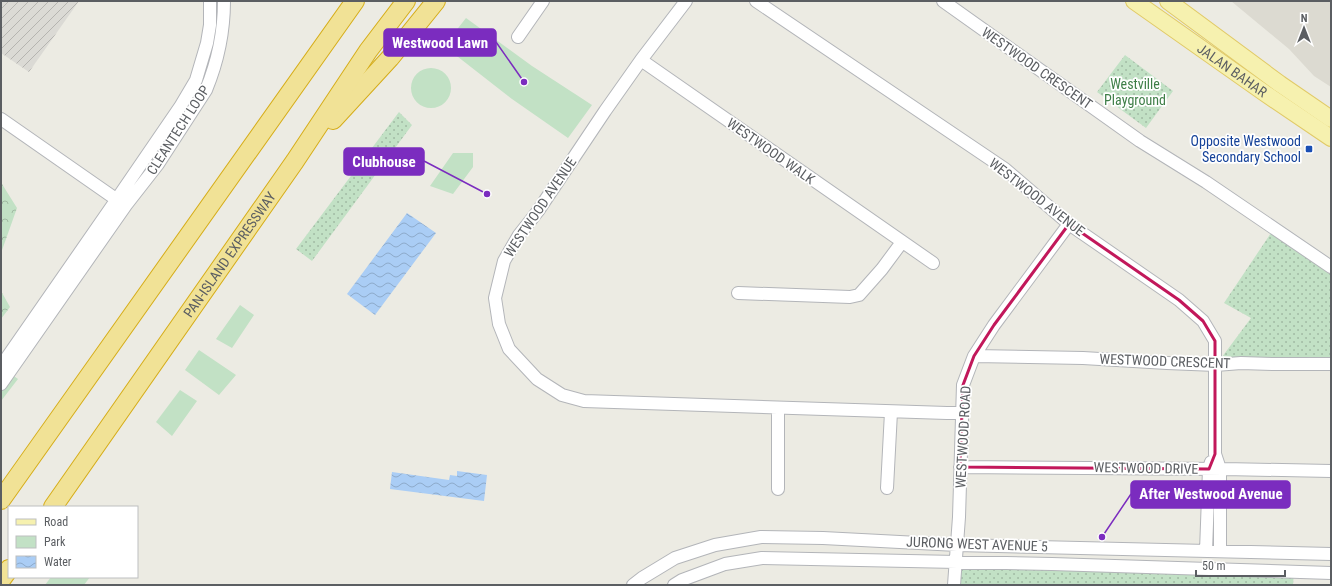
<svg xmlns="http://www.w3.org/2000/svg" width="1332" height="586" font-family="'Roboto Condensed',sans-serif">
	<style>
		.industrial { fill: url(#industrial-furrows) }
		.education { fill: #dcdad1 }
		.green { fill: url(#green-dots) }
		.forest { fill: url(#forest-crowns) }
		.pitch { fill: #c2e1c5 }
		.water { fill: url(#water-waves) }
		.lines { fill: none; stroke-linecap: round; stroke-linejoin: round }
		.minor-casing { stroke: #b3b5b9; stroke-width: 14 }
		.major-casing { stroke: #e1ca67; stroke-width: 18 }
		.highway-casing { stroke: #d6ad19; stroke-width: 20 }
		.minor { stroke: #fff; stroke-width: 12 }
		.major { stroke: #f6f1af; stroke-width: 16 }
		.highway { stroke: #f1e296; stroke-width: 18 }
		.marked { fill: none; stroke: #c2185b; stroke-width: 3; stroke-linejoin: round }
		.transit-dot { fill: #1a4fb4; stroke: #fff; stroke-width: 1.5 }
		.labels { text-anchor: middle; dominant-baseline: central; stroke-width: 3.5; stroke-linejoin: round; paint-order: stroke }
		.street-label { font-size: 14px; fill: #5b5e62; stroke: #fff }
		.park-label { font-size: 14px; fill: #3e7e47; stroke: #fff }
		.transit-label { font-size: 14px; fill: #164399; stroke: #fff; text-anchor: end }
		.leader { fill: none; stroke: #7b2cbf; stroke-width: 1.5 }
		.callout-dot { fill: #7b2cbf; stroke: #fff; stroke-width: 1.5 }
		.callout { fill: #7b2cbf; stroke: #7b2cbf; stroke-width: 1.5 }
		.callout-label { font-size: 15px; text-anchor: middle; font-weight: bold; fill: #fff }
	</style>
	<defs>
		<pattern id="industrial-furrows" width="10" height="10" patternUnits="userSpaceOnUse"><rect width="10" height="10" fill="#dbdad5"/><path d="M-1 1l2-2M0 10L10 0M9 11l2-2" fill="none" stroke="#b5b4b0"/></pattern>
		<pattern id="green-dots" width="8" height="8" patternUnits="userSpaceOnUse"><rect width="8" height="8" fill="#c2e1c5"/><path d="M2 2h.1M6 6h.1" fill="none" stroke="#a1baa3" stroke-width="1.8" stroke-linecap="round"/></pattern>
		<pattern id="forest-crowns" width="20" height="18" patternUnits="userSpaceOnUse"><rect width="20" height="18" fill="#c2e1c5"/><path d="M2 6a3 3 0 1 1 6 0M12 15a3 3 0 1 1 6 0" fill="none" stroke="#a1baa3"/></pattern>
		<pattern id="water-waves" width="16" height="10" patternUnits="userSpaceOnUse"><rect width="16" height="10" fill="#aacdf5"/><path d="M0 5q4-4 8 0t8 0" fill="none" stroke="#8daaca"/></pattern>
	</defs>
	<rect width="100%" height="100%" fill="#ecebe3"/>
	<!-- industrial -->
	<path class="industrial" d="M1 1H79L29 72 1 53Z"/>
	<!-- education -->
	<path class="education" d="M1231 1H1331V87L1314 76 1289 49Z"/>
	<!-- green -->
	<path class="green" d="M1125 55 1173 91 1146 128 1097 92Z
		M399 112 412 125 312 261 296 249Z
		M1273 230 1331 268V364L1216 365 1251 318 1224 303Z
		M956 562 1294 572 1293 585H954Z"/>
	<!-- forest -->
	<path class="forest" d="M1 179 2 184 17 208 1 253Z
		M1 291 10 307 1 319Z
		M1 367 18 379 1 401Z"/>
	<!-- pitch -->
	<path class="pitch" d="M466 18 532 66 592 105 568 138 512 99 444 46Z
		M411 88a20 20 0 1 1 40 0a20 20 0 1 1-40 0Z
		M453 153H473V167L453 194 430 186Z
		M240 305 254 315 232 348 216 339Z
		M199 350 236 375 219 395 185 370Z
		M180 390 197 401 172 436 156 422Z
		M51 577H90L84 585H45Z"/>
	<!-- water -->
	<path class="water" d="M407 213 436 233 375 315 347 294Z
		M457 471 487 475 484 501 390 489 392 472 449 480 450 475 457 476Z"/>
	<g class="lines">
		<defs>
			<path id="minor" d="M686 1 641 60 605 111 538 211 519 235 504 261 495 298 499 324 509 349 537 379 562 395 584 401C705 406 826 410 947 413H962
				M756 1 1005 169 1069 224 1179 300 1203 321 1215 341V454L1220 469V551
				M943 1 1140 141 1206 182 1331 267
				M518 37 543 1
				M641 60 933 263
				M1 119 123 204
				M738 293 850 297 859 295 882 269 902 242
				M974 356 1083 358 1167 363 1216 365 1241 363 1274 364H1331
				M1 366 117 199 180 107 196 80 207 43 210 25V1
				M1 384 126 205 158 164 206 90C218 61 224 32 224 1
				M960 467 1224 469 1331 471
				M887 488 891 412
				M778 489V409
				M1206 551 1209 469 1211 462
				M633 585 642 578 675 558 715 545 761 537 823 538 957 545 1331 554
				M674 585 682 580 725 564 762 558 1052 564 1331 573
				M954 585 959 517 963 385 974 356 994 325 1069 224"/>
			<g id="major">
				<path id="s1" d="M1134 1 1266 94 1331 138"/>
				<path d="M1168 1 1280 84 1331 119"/>
			</g>
			<g id="highway">
				<path d="M333 120 390 58 436 1"/>
				<path d="M1 500 355 1"/>
				<path id="s2" d="M53 507 295 161 368 51 406 1"/>
				<path d="M1 580 9 569"/>
			</g>
		</defs>
		<!-- minor casing -->
		<use href="#minor" class="minor-casing"/>
		<!-- major casing -->
		<use href="#major" class="major-casing"/>
		<!-- highway casing -->
		<use href="#highway" class="highway-casing"/>
		<!-- minor -->
		<use href="#minor" class="minor"/>
		<!-- major -->
		<use href="#major" class="major"/>
		<!-- highway -->
		<use href="#highway" class="highway"/>
	</g>
	<!-- marked area -->
	<path class="marked" d="M1069 224 1179 300 1203 321 1215 341V454L1209 469 960 467 963 385 974 356 994 325Z"/>
	<!-- markers -->
	<rect class="transit-dot" x="1305" y="145" width="8" height="8" rx="2"/>
	<g class="labels">
		<!-- street labels -->
		<g class="street-label">
			<text transform="translate(1037 68) rotate(35)">WESTWOOD CRESCENT</text>
			<text stroke="none"><textPath href="#s1" startOffset="120">JALAN BAHAR</textPath></text>
			<text transform="translate(178 130) rotate(-57)">CLEANTECH LOOP</text>
			<text transform="translate(771 151) rotate(35)">WESTWOOD WALK</text>
			<text transform="translate(1037 197) rotate(38)">WESTWOOD AVENUE</text>
			<text transform="translate(540 207) rotate(-56)">WESTWOOD AVENUE</text>
			<text stroke="none"><textPath href="#s2" startOffset="308">PAN-ISLAND EXPRESSWAY</textPath></text>
			<text transform="translate(1165 361) rotate(2)">WESTWOOD CRESCENT</text>
			<text transform="translate(963 437) rotate(-87)">WESTWOOD ROAD</text>
			<text transform="translate(1146 468) rotate(1)">WESTWOOD DRIVE</text>
			<text transform="translate(977 544) rotate(2)">JURONG WEST AVENUE 5</text>
		</g>
		<!-- park labels -->
		<g class="park-label">
			<text x="1135" y="84">Westville<tspan x="1135" dy="16">Playground</tspan></text>
		</g>
		<!-- transit labels -->
		<g class="transit-label">
			<text x="1301" y="141">Opposite Westwood<tspan x="1301" dy="16">Secondary School</tspan></text>
		</g>
	</g>
	<!-- callouts -->
	<path class="leader" d="M524 82L496 42M487 194L424 161M1102 537L1131 494"/>
	<g class="callout-dot">
		<circle cx="524" cy="82" r="4"/>
		<circle cx="487" cy="194" r="4"/>
		<circle cx="1102" cy="537" r="4"/>
	</g>
	<g class="callout">
		<rect x="384" y="29" width="112" height="27" rx="4"/>
		<rect x="344" y="148" width="80" height="27" rx="4"/>
		<rect x="1131" y="481" width="159" height="27" rx="4"/>
	</g>
	<g class="callout-label">
		<text x="440" y="48">Westwood Lawn</text>
		<text x="384" y="167">Clubhouse</text>
		<text x="1211" y="499">After Westwood Avenue</text>
	</g>
	<!-- border -->
	<rect width="1332" height="586" fill="none" stroke="#5b5e62" stroke-width="4"/>
	<!-- legend -->
	<rect x="8" y="506" width="130" height="72" fill="#ffffff" stroke="#bdbfc0"/>
	<rect x="16" y="519" width="20" height="6" fill="#f6f1af" stroke="#bdbfc0"/>
	<text x="44" y="526" font-size="12" fill="#5b5e62">Road</text>
	<rect x="16" y="536" width="20" height="12" fill="#c2e1c5" stroke="#bdbfc0"/>
	<text x="44" y="546" font-size="12" fill="#5b5e62">Park</text>
	<rect x="16" y="556" width="20" height="12" fill="url(#water-waves)" stroke="#bdbfc0"/>
	<text x="44" y="566" font-size="12" fill="#5b5e62">Water</text>
	<!-- north arrow -->
	<g transform="translate(1304 28)" stroke="#ffffff" stroke-width="3" paint-order="stroke">
	<path d="M0-3L7 15L0 10L-7 15Z" fill="#5b5e62"/>
	<text y="-6" font-size="11" font-weight="bold" text-anchor="middle" fill="#5b5e62">N</text>
	</g>
	<!-- scale -->
	<path d="M1196 570v6h89v-6" fill="none" stroke="#5b5e62" stroke-width="2"/>
	<text x="1202" y="570" font-size="12" fill="#5b5e62" stroke="#ffffff" stroke-width="3" paint-order="stroke">50 m</text>
</svg>
